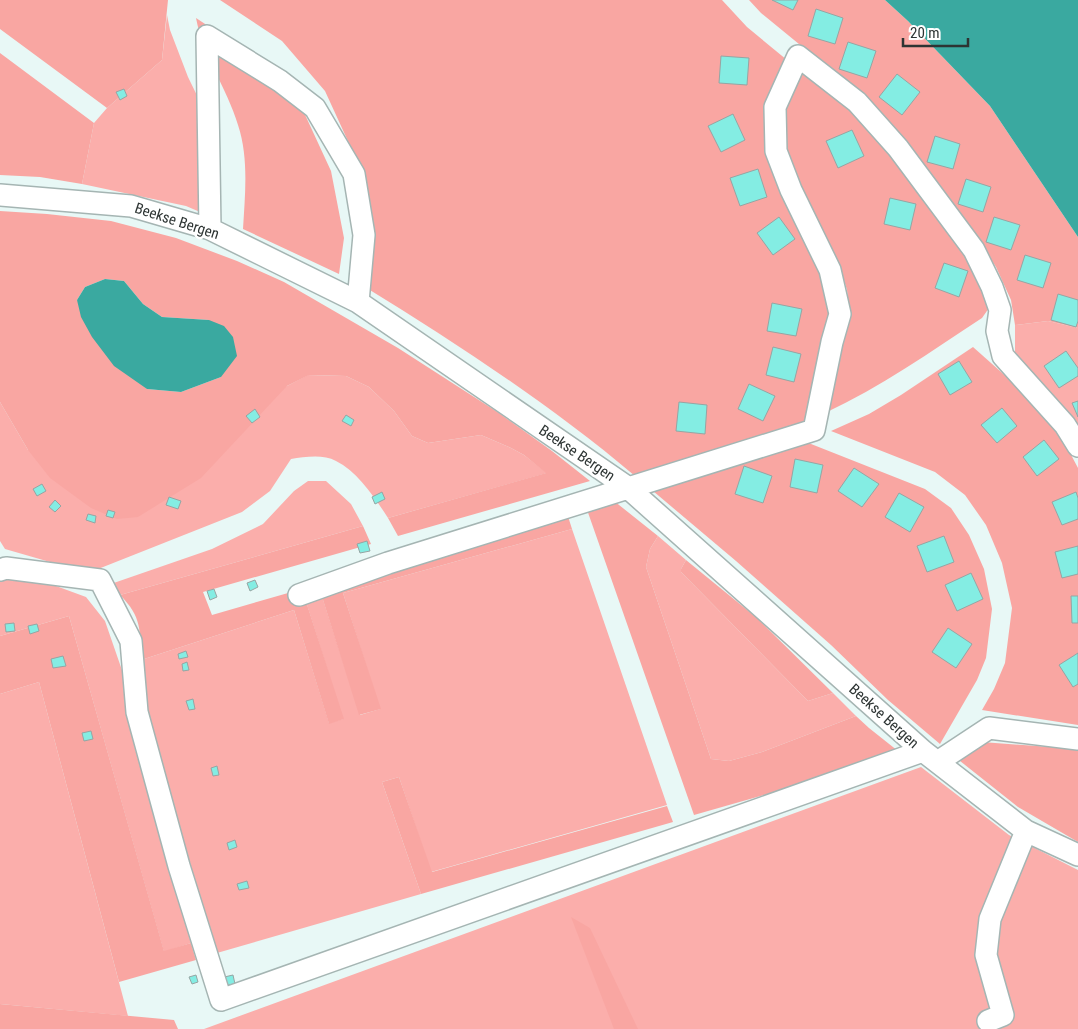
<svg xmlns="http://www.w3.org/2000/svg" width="1078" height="1029" font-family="'Roboto Condensed',sans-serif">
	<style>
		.green { fill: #fbaeab }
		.forest { fill: #f9a6a2; fill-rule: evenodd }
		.water { fill: #3aa9a0 }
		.building { fill: #84ede3; stroke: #96a5a3 }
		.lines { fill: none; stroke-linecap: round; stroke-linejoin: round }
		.minor-casing { stroke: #a5b5b3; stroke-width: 24 }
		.minor { stroke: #fff; stroke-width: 21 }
		.labels { text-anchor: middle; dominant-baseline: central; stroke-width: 5; stroke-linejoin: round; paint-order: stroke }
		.street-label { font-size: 15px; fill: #2d3433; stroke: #fff }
	</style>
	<rect width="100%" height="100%" fill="#e8f8f6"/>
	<!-- green -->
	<path class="green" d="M167 15 170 30 188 77 208 118 200 212 186 206 82 184 94 123 107 108 162 60Z
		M1048 321 1078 328V431L1056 398 1015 358V325Z
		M308 375 346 376 369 387 394 411 412 436 428 443 481 435 511 448 524 455 547 473 388 518C375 498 358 472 336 461 323 454 305 457 291 459L270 491 242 512 88 573 5 549 0 541V402L28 450 287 386Z
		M308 481H326L351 504 363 526 120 595 105 586 212 549 263 524 294 491Z
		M572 529 667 805 431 872 399 777 382 782 421 894 210 955 152 742 141 660 294 610 329 723 343 719 302 589 318 584 360 715 380 709 343 593Z
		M658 536 686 560 681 569V572L808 701 833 693 856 716 762 752 729 761 711 759 646 567 650 549Z
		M0 576 56 586 86 597 105 621 124 676 135 749 191 943 164 952 69 616 0 636Z
		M39 682 128 1016 0 1004V694Z
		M921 767 1009 835 1078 870V1029H204Z"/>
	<!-- forest -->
	<path class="forest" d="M0 0H168L162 60 107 108 0 29Z
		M220 0H722L747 27 787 60 767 99 764 122 766 145 774 176 821 271 831 317 819 351 804 422 635 476C551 405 459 345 365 287L358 163 325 91 282 41Z
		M749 0H885L908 21 990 106 1078 237V328L1048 321 1015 325 1011 300 996 267 974 233 827 67 761 13Z
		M196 18 263 62 301 106 331 171 344 238 339 274 243 229C245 195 249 158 238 125 227 88 203 56 196 18Z
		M0 53 94 123 82 184 40 177 0 175Z
		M802 72 851 109 892 156 958 244 979 277 989 308 982 318C930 352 881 387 825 413L837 356 850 319 847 290 839 264 792 169 786 142V105Z
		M0 211 47 214 111 221 176 238 237 261 284 282 398 348 499 413 552 451 590 481 398 536 388 518 546 473 524 455 511 448 481 435 428 443 412 436 394 411 369 387 346 376 309 375 287 386 201 478 138 517 117 519 91 508 50 478 28 450 0 402ZM105 279 124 281 143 304 162 317 209 320 221 377 181 392 147 389 77 300 85 287Z
		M973 347 1035 402 1060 434 1078 468V725L982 710 994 689 1005 663 1012 608 1002 563 986 525 965 495 935 472 831 431 869 414 901 395Z
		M806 442 925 489 951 508 969 535 984 569 992 609 986 658 977 680 940 744 888 700 831 645 736 561 653 491 791 449Z
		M609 497 658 536 650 549 646 567 711 759 729 761 762 752 856 716 869 728 903 755 694 815 585 504Z
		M566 510 572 529 343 593 381 709 359 715 318 584Z
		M363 526 371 544 203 592 212 615 302 589 344 719 329 724 294 610 141 660C140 630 142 617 120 595Z
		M686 560 757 618 833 693 808 701 681 572V569Z
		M69 616 164 951 191 943 196 960 119 982 39 682 0 694V636Z
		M982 742 1078 749V842L1018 807 955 757Z
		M399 777 432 872 667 806 673 822 421 894 382 782Z
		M571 917 590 928 638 1029H614Z
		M0 1004 174 1020 178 1029H0Z"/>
	<!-- water -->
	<path class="water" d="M885 0H1078V237L990 106 908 21Z
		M105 279 124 281 143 304 162 317 209 320 224 326 233 337 237 356 221 377 181 392 147 389 114 366 92 337 81 317 77 300 85 287Z"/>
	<!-- building -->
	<path class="building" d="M772 0H798L793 10Z
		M816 9 843 18 835 44 808 36Z
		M848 42 876 51 867 78 839 69Z
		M721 56 749 58 747 85 719 83Z
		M897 74 920 92 902 115 879 97Z
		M124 89 127 96 120 100 116 92Z
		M733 114 745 140 721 152 708 126Z
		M852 130 864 156 838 168 826 141Z
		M935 136 960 144 953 169 927 162Z
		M758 169 767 197 740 206 730 178Z
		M966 179 991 187 983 212 958 204Z
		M890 198 916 204 910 230 884 224Z
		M779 217 795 239 773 255 757 233Z
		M994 217 1020 225 1011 250 986 242Z
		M1025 255 1051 263 1043 288 1017 280Z
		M944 263 968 271 959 297 935 288Z
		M1058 294 1078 300V321L1076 327 1051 320Z
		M772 303 802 309 796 336 767 331Z
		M773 347 801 354 794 382 766 375Z
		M1066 351 1078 368V376L1059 388 1044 366Z
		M959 361 972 382 950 395 938 374Z
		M749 384 775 396 763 421 738 409Z
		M1078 401V417L1072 403Z
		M679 402 707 405 705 434 676 431Z
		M1002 408 1017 426 997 443 981 425Z
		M255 409 260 417 252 423 246 416Z
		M346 415 354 420 351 426 342 421Z
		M1044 440 1059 459 1037 476 1023 457Z
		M795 459 823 465 817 493 790 487Z
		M744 466 772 476 763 503 735 494Z
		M854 468 879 484 862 507 838 491Z
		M42 484 46 491 37 496 33 489Z
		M382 492 385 499 375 504 372 497Z
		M1076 492 1078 498V519L1062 525 1052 502Z
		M899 493 924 507 910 532 885 517Z
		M169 497 181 501 178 509 166 505Z
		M55 500 61 506 55 512 49 507Z
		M108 510 115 512 113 518 106 516Z
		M88 514 96 516 95 523 86 520Z
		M944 536 954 562 927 572 917 546Z
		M367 541 370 551 360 553 357 544Z
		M1078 546V574L1062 578 1055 552Z
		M971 573 983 599 957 611 945 585Z
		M255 580 258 587 250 591 247 583Z
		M214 589 217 597 210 600 207 591Z
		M1071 596H1078V623H1072Z
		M14 623 15 631 6 632 5 624Z
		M37 624 39 631 30 634 28 626Z
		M948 628 972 644 956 668 932 652Z
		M186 651 188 657 179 659 178 654Z
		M1078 653V684L1073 687 1059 665Z
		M63 656 66 666 53 668 51 659Z
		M187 662 189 670 183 671 182 664Z
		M193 699 195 709 189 710 186 701Z
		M91 731 93 739 84 741 82 733Z
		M217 766 219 775 213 776 211 768Z
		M235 840 237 847 229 850 227 843Z
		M247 881 249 888 239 890 237 884Z
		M196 975 198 982 192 984 189 977Z
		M233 975 235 984 222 986 220 978Z"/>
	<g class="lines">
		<defs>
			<path id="minor" d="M0 195 131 206 210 229 358 302 627 487 923 751 1026 831 1078 855
				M210 229 207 36 280 81 315 108 354 174 364 235 358 302
				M0 570 6 568 100 580 131 641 137 712 179 866 221 1000 923 751
				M299 595 388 563 814 430 832 342 840 314 830 270 791 190 776 151 775 107 798 56 857 102 898 148 974 250 992 287 1000 310 997 331 1003 356 1065 425 1078 446
				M939 761 989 728 1078 739
				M988 1021 1003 1015 986 955 990 919 1026 831"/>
		</defs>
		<!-- minor casing -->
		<use href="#minor" class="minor-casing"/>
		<!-- minor -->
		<use href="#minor" class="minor"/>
	</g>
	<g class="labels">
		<!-- street labels -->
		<g class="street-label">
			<text transform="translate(177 221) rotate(18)">Beekse Bergen</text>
			<text transform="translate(577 453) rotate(34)">Beekse Bergen</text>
			<text transform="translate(884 716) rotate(42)">Beekse Bergen</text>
		</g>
	</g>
	<!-- scale -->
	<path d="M903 38v8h65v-8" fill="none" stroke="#2d3433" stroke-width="2.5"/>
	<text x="910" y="38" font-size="15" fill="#2d3433" stroke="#ffffff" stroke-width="4" paint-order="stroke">20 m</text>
</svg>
